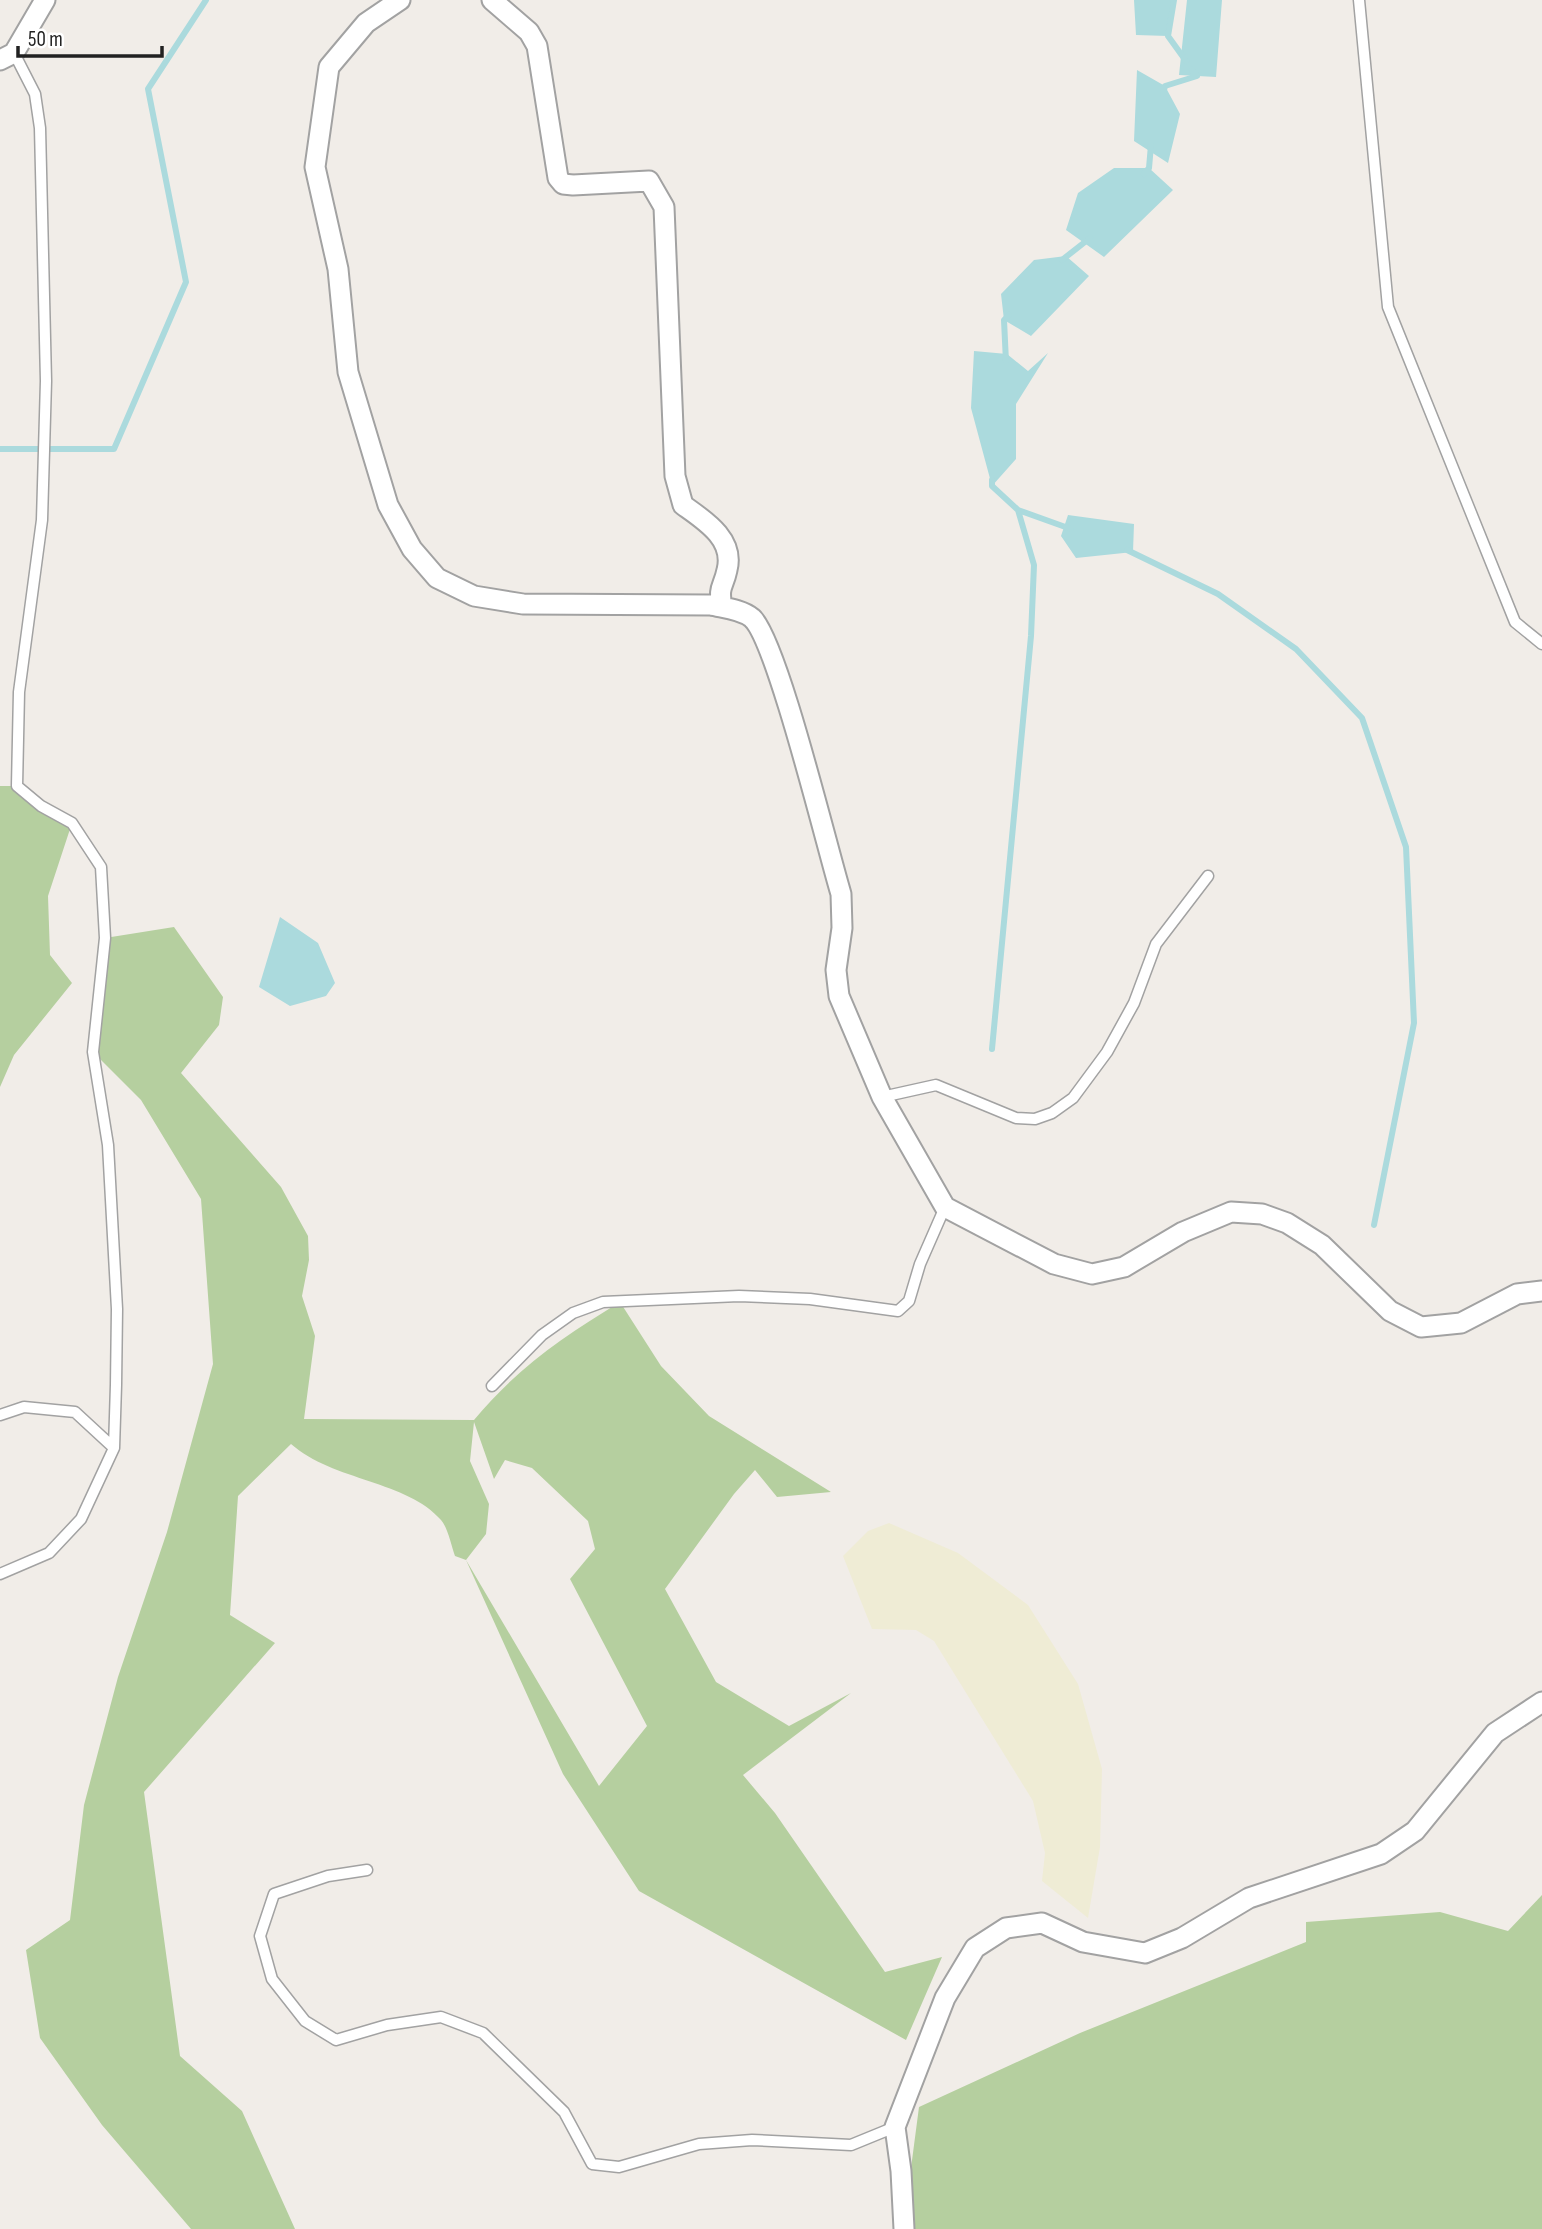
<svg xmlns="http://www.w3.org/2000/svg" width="1542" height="2229" font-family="'Sofia Sans Condensed',sans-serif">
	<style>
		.farmland { fill: #efecd5 }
		.forest { fill: #b5cf9f; fill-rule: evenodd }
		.water { fill: #abdadd }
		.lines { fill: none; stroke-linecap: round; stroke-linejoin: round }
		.stream { stroke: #abdadd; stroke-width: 6 }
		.lane-casing { stroke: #a2a2a2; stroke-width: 13 }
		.street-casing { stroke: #a2a2a2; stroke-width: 23 }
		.lane { stroke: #fff; stroke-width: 10 }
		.street { stroke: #fff; stroke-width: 19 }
	</style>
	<rect width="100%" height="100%" fill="#f1ede8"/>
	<!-- farmland -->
	<path class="farmland" d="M889 1523 958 1553 1028 1605 1078 1684 1102 1769 1100 1847 1088 1918 1042 1881 1045 1853 1033 1801 934 1641 916 1630 872 1629 843 1556 868 1531Z"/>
	<!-- forest -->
	<path class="forest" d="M0 786H17L72 823 48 896 50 955 72 983 14 1055 0 1087Z
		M174 927 223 997 219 1025 181 1073 281 1187 308 1236 309 1260 302 1296 315 1336 304 1419 474 1420C517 1368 563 1337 620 1302L661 1366 709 1416 831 1492 777 1497 755 1470 734 1494 665 1589 716 1682 789 1726 851 1693 743 1775 775 1813 885 1972 942 1957 906 2040 639 1891 563 1774 466 1560 455 1556C451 1545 448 1528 441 1520 408 1481 333 1481 291 1444L238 1496 230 1615 275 1643 144 1792 180 2056 242 2111 295 2229H191L102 2125 40 2038 26 1950 70 1920 84 1805 118 1677 167 1532 213 1364 201 1199 141 1100 93 1052 105 938ZM474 1422 494 1479 505 1460 532 1468 588 1521 595 1549 570 1579 647 1726 599 1786 466 1560 486 1534 489 1504 470 1461Z
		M1542 1895V2229H913L911 2168 919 2107 1080 2033 1306 1942V1922L1440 1912 1508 1931Z"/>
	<!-- water -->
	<path class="water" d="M1134 0H1174L1168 36 1136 35Z
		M1187 0H1222L1216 77 1179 75Z
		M1137 70 1165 86 1180 114 1168 163 1134 141Z
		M1114 168H1149L1173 190 1104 257 1066 230 1078 193Z
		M1066 256 1089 276 1031 336 1004 320 1001 294 1034 260Z
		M974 351 1007 354 1028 371 1048 353 1016 404V459L992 486 971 408Z
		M1068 515 1134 524 1133 552 1076 558 1061 536Z
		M280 917 318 943 335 983 326 996 290 1006 259 987Z"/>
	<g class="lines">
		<!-- stream -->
		<path class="stream" d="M1174 0 1168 36 1186 61
			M1163 94 1165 86 1197 76 1192 70
			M1144 174 1149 168 1151 145
			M1062 260 1090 238
			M1006 362 1004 320 1009 315
			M0 449H114L186 282 148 89 206 0
			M992 480V486L1018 510 1071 529
			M1127 550 1218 594 1296 649 1362 718 1406 847 1414 1023 1374 1225
			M992 1049 1031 636 1034 565 1018 510"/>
		<defs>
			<path id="lane" d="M1359 0 1388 307 1515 622 1542 644
				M882 1097 936 1085 1016 1118 1035 1119 1052 1113 1073 1098 1107 1052 1134 1003 1156 944 1208 876
				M492 1386 542 1335 573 1313 603 1302 739 1296 810 1299 898 1311 909 1301 920 1264 945 1207
				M0 1415 24 1407 75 1412 114 1448
				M0 1574 49 1553 81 1519 114 1448 116 1385 117 1309 108 1145 93 1052 105 938 101 867 72 823 41 806 17 786 19 692 42 520 46 381 40 128 35 94 14 53
				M367 1870 328 1876 274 1894 260 1936 272 1979 305 2021 336 2040 387 2025 441 2017 483 2033 564 2112 592 2164 619 2167 699 2144 752 2140 851 2145 895 2127"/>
			<path id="street" d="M400 0 366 23 329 67 315 167 338 269 348 372 388 505 412 549 437 578 474 596 523 604 711 605C724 608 741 609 752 618 777 640 827 848 841 894L842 928 836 970 839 996 882 1097 945 1207 1054 1264 1092 1274 1124 1267 1183 1232 1231 1212 1262 1214 1287 1223 1322 1245 1390 1311 1421 1327 1461 1323 1517 1294 1542 1291
				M492 0 529 32 537 46 558 178 563 184 573 185 649 181 664 207 675 476 683 505C704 520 735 539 727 570 723 589 718 585 722 607
				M0 60 14 53 45 0
				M904 2229 901 2171 895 2127 945 1998 975 1948 1006 1928 1042 1923 1083 1942 1145 1953 1182 1938 1249 1898 1381 1854 1415 1831 1495 1733 1542 1702"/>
		</defs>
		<!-- lane casing -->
		<use href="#lane" class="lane-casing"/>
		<!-- street casing -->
		<use href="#street" class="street-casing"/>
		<!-- lane -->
		<use href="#lane" class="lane"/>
		<!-- street -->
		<use href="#street" class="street"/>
	</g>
	<!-- scale -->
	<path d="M18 46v10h144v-10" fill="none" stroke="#212121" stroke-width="3.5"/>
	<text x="28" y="46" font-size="21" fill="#212121" stroke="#ffffff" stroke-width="5" paint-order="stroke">50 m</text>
</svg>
